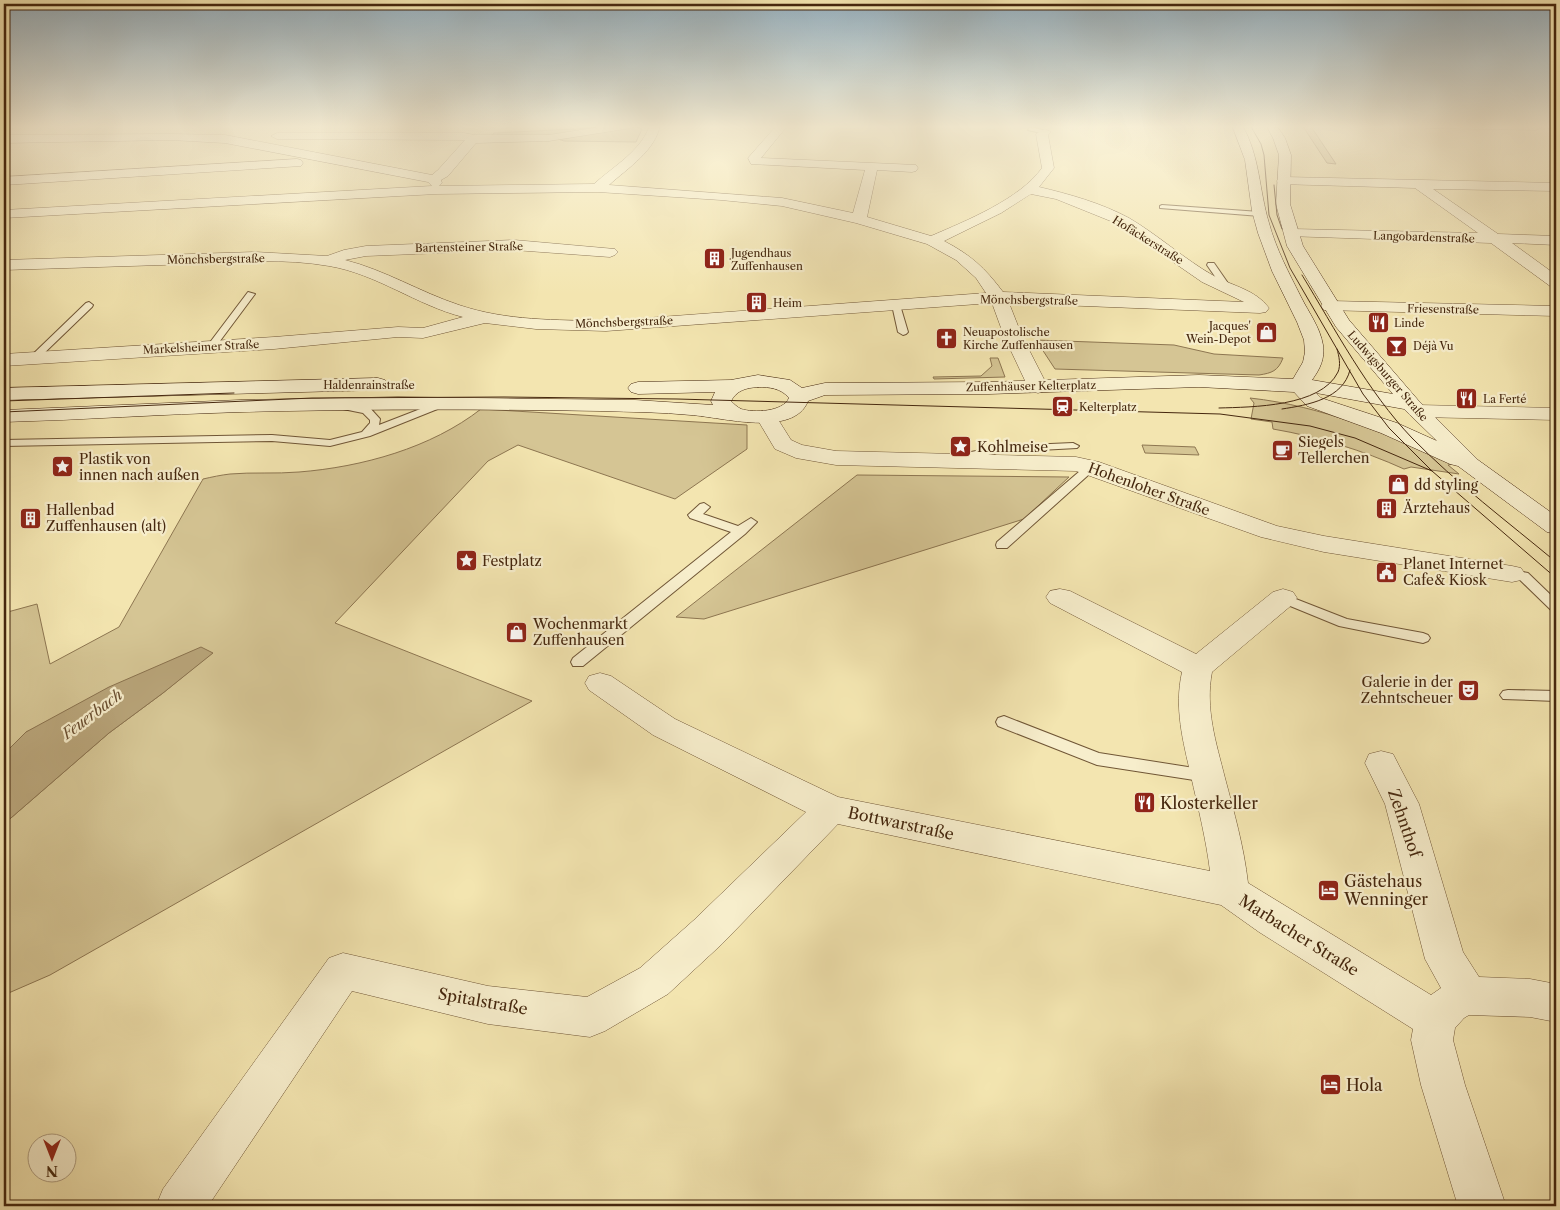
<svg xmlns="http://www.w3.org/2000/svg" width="1560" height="1210" font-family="'Libre Caslon Text',serif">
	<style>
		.green { fill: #d5c594; stroke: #8d7651 }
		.water { fill: #b8a479; stroke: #8a724e }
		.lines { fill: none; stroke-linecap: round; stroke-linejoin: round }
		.service-casing { stroke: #705636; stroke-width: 2 }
		.minor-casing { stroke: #705636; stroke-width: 1 }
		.secondary-casing { stroke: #45270e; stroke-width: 1 }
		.service { fill: #f7eecc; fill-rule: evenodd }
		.minor { fill: #f7eecc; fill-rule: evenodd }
		.secondary { fill: #f7eecc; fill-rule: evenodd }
		.tram { stroke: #45270e; stroke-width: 1 }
		.labels { text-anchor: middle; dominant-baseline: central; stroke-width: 4.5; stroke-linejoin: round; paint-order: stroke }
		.far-street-label { font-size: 11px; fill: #45270e; stroke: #f7eecc }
		.far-poi-label { font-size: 11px; fill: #45270e; stroke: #f7eecc; text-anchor: start }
		.poi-label { font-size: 14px; fill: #45270e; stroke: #f7eecc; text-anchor: start }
		.street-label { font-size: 14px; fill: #45270e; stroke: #f7eecc }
		.water-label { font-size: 15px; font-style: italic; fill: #684c2e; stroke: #f7eecc }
		.near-poi-label { font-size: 16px; fill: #45270e; stroke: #f7eecc; text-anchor: start }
		.near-street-label { font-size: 16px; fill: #45270e; stroke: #f7eecc }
	</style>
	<rect width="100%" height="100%" fill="#f3e5b0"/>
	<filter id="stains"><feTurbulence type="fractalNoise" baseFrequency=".004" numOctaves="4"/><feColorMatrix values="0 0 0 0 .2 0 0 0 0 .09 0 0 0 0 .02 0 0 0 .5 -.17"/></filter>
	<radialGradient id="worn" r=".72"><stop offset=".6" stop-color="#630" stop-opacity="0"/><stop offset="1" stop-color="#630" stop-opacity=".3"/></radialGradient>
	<!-- green -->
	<path class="green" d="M1302 125H1310L1336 164 1327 163Z
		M627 127H638L642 129 636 142 564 141 558 139Z
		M595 128 572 134 490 138 494 133Z
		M1036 340 1174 345 1214 354 1283 358C1278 371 1272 373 1259 375L1055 369Z
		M990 358H998L1005 377 934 379 933 377 981 376 992 366Z
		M1250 398C1323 406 1387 434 1454 464L1448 465 1459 474 1411 467 1404 469C1362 450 1319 437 1273 429L1272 422 1251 419 1254 403Z
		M481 409 747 425V449L675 499 518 445 488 461 335 623 532 701 50 975 4 995V824L109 733 163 693 212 653 26 732 4 754V613L37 604 50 664 119 627 203 479C212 477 221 475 230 474 252 472 276 474 299 472 362 467 431 448 481 409Z
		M1142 445 1195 447 1199 455 1145 453Z
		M857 475 1069 477 1024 519 704 619 676 617Z"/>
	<!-- water -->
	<path class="water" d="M201 647 213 653 163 693 109 733 4 824V754L26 732 109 687Z"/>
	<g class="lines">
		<defs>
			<path id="service" d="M1030 127 1047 131 1048 132 1045 134 1028 130Z
				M1162 205 1260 212 1264 214 1260 216 1160 208V206Z
				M1208 263H1214L1232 289 1231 291H1225L1207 265Z
				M248 292 255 294 214 349H208V345Z
				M89 302 93 305 92 307 37 360H31V356L86 303Z
				M896 302 900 305 908 332 906 334 903 335 898 332 892 305Z
				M441 401 446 404 445 406 370 436 330 446 272 441 4 446V440L272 435 330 440 362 432 370 423V420L363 413 343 409 342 407 343 405 370 408 380 419 379 425Z
				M1073 443 1079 446 1077 448 1002 452 979 457 971 464 967 465 961 462 971 452 1002 446Z
				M1091 464 1097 467 1095 469 1007 548H997L996 545 997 542 1087 465Z
				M704 503 710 507 703 514 738 526 751 518 757 522 745 534 583 666H573L571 662 573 658 731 532 690 518 688 515 700 504Z
				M1512 570 1528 573 1556 600V611L1551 610 1519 579 1507 577 1505 574Z
				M1283 594 1347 619 1423 633 1428 635 1430 638 1428 641 1423 643 1339 626 1278 601 1276 598Z
				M1508 690 1556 691V701L1503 699 1500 695 1503 691Z
				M1004 716 1099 753 1207 770 1213 772 1215 776 1213 780 1207 782 1097 765 998 726 996 722 998 718Z"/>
			<path id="minor" d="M612 125H637L631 128 549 141 476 143 448 176 441 180 442 183 439 186 594 184C614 166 641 151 650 125H660C656 150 628 168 609 185L782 198 853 213 865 170 751 164 748 158 777 125H788L761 158 916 165 918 168 916 171 912 172 877 170 867 217 931 236C966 221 1020 199 1042 168L1036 134 1045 129 1051 132 1048 135 1054 168 1039 187C1069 194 1101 203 1129 218 1158 235 1184 259 1214 276 1233 286 1256 290 1269 308L1266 312 1260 313 1009 303 1022 336 1048 387 1045 391 1038 393 1031 391 1028 387 1004 336 992 303 606 331 536 329 485 323 423 338 398 337 274 349 4 366V354L274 337 398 327 423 328 463 317C416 305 377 274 329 266 284 258 238 262 193 264 130 266 67 268 4 270V260L255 252 327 256 344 250 366 246 514 240 615 249 618 252 615 255 610 257 514 250 366 256 345 260C385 270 420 292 459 305 506 321 557 320 606 321L986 293 976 278 956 260 927 244 856 223 782 206 721 200 598 192 436 194 4 218V210L432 186 428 182 225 143 171 140 4 143V135L171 134 225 135 432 175 438 170 465 140 277 139 271 136 277 133H464L474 135H549ZM1031 194 1056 199 1118 224 1202 282 1244 302 1003 292C985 268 971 255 944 241L1001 213Z
				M1419 125H1540L1542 127 1536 130 1425 128Z
				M297 159 301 160 303 163 301 166 4 185V177Z
				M1284 177 1556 183V191L1433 189 1498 234 1556 236V245L1512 243 1556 275V287L1550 286 1491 243 1287 236 1285 233 1287 230 1292 229 1478 233 1415 188 1279 184 1277 181 1279 178Z
				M1330 301 1556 306V316L1324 310 1321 306 1324 302Z
				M1417 405 1556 408V420L1417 417 1410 415 1407 411 1410 407Z
				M767 411 774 413 791 440 802 445 836 451 1076 457 1099 462 1277 526 1324 536 1512 566 1521 568 1525 574 1521 580 1512 582 1324 552 1261 537 1076 471 836 465 796 458 775 449 756 417 760 413Z
				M1060 589 1070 591 1196 654 1273 592 1283 589 1293 592 1297 598 1293 604 1212 672C1205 709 1216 742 1225 778 1234 812 1244 847 1248 883L1431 995 1441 988 1425 959 1385 804 1365 763 1369 754 1381 751 1393 754 1419 804 1463 952 1479 977 1530 979 1556 984V1022L1530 1017 1469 1015 1464 1018 1455 1028 1453 1040 1465 1085 1506 1206H1458L1421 1085 1411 1040 1413 1029 1259 932 1221 905 838 824 722 944 668 994 605 1031 590 1037 488 1024 352 991 208 1206H156L163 1189 329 958 343 953 488 986 587 997 640 968 694 920 806 812 653 735 589 690 585 683 589 676 600 673 611 676 675 719 838 797 1210 871C1206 839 1198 807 1191 776 1183 741 1174 708 1182 672L1050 603 1046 597 1050 591Z"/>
			<path id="secondary" d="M1232 125H1242C1260 156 1259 190 1269 223 1276 249 1289 273 1301 297 1309 313 1320 327 1323 345 1325 359 1320 369 1312 380L1393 394 1336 327 1287 246 1276 204 1279 155 1273 138 1266 125H1276L1285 138 1291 155 1290 204 1303 246 1349 320 1418 400 1478 460 1556 516V534L1547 532 1458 466 1450 464 1381 433 1307 406 1294 392 1199 387 989 394 825 395 808 401C794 438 721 417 691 415 661 412 631 412 601 411 481 409 361 409 241 412 162 414 83 420 4 422V410L240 400 398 397 635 400 713 405 711 401 715 392 638 394 631 392 628 388 631 384 638 382 731 380 758 375 790 380 802 388 825 383 989 382 1199 375 1293 379 1303 362 1305 352 1304 340 1297 322 1272 271 1258 233 1252 211 1245 160ZM758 387C769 387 781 388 789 398 783 412 754 413 741 409 737 407 734 404 731 401 737 390 746 388 758 387ZM1316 393 1404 409 1437 441 1397 423 1321 398Z
				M378 378 385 380 388 384 385 388 378 390 4 400V388Z"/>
		</defs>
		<!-- service casing -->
		<use href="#service" class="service-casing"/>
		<!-- minor casing -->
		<use href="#minor" class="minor-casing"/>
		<!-- secondary casing -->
		<use href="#secondary" class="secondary-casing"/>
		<!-- service -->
		<use href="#service" class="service"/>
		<!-- minor -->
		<use href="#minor" class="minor"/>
		<!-- secondary -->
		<use href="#secondary" class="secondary"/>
		<!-- tram -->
		<path class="tram" d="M1250 125 1261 144 1264 155 1269 215 1290 268 1363 394 1389 428 1432 471 1556 578
			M1274 185 1277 215 1282 229
			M1302 275C1335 329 1368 392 1412 438 1456 483 1508 522 1556 562
			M4 401 234 393
			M1219 408C1252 407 1321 407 1338 372 1341 365 1339 356 1337 349
			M1282 409C1308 405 1343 399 1350 370
			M4 412 312 398 504 397 677 399 1220 414 1310 426 1355 438 1432 471"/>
	</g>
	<!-- sky -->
	<linearGradient id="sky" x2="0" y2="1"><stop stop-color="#95aebc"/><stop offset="0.43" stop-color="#faf3db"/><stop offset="1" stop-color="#faf3db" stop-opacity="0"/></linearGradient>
	<rect width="1560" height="294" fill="url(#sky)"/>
	<!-- icons -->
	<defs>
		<symbol id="building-square" viewBox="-11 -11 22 22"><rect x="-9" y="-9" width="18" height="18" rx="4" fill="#8f2418" stroke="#f7eecc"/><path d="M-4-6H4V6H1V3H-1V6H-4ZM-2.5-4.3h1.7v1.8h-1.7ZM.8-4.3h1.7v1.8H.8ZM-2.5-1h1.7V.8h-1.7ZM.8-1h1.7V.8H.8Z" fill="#fff"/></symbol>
		<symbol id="restaurant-square" viewBox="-11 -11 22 22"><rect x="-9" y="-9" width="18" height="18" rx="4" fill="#8f2418" stroke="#f7eecc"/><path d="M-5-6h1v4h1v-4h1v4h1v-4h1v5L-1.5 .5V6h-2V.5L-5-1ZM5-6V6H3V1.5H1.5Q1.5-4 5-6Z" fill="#fff"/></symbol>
		<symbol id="shop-square" viewBox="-11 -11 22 22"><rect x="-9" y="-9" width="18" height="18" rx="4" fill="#8f2418" stroke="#f7eecc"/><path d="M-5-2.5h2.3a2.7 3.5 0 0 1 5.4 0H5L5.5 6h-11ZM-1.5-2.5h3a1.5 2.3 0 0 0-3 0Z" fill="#fff"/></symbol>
		<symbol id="church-square" viewBox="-11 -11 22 22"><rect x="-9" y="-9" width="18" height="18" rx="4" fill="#8f2418" stroke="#f7eecc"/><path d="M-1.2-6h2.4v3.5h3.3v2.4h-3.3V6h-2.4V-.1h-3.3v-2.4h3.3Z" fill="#fff"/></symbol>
		<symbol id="bar-square" viewBox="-11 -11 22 22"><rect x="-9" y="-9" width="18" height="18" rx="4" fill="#8f2418" stroke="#f7eecc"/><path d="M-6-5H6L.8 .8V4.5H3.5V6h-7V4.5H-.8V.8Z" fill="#fff"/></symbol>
		<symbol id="station-square" viewBox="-11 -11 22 22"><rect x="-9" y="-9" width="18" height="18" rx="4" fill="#8f2418" stroke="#f7eecc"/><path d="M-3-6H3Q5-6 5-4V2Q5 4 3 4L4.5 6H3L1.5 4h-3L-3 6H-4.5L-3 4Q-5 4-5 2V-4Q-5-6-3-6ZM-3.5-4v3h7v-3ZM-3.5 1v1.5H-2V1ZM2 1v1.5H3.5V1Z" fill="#fff"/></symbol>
		<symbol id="sight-square" viewBox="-11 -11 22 22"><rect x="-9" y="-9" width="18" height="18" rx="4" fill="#8f2418" stroke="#f7eecc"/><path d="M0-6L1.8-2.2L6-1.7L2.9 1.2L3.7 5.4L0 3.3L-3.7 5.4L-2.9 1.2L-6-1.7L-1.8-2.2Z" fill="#fff"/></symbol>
		<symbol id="cafe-square" viewBox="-11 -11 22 22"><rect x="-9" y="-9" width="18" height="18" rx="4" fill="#8f2418" stroke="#f7eecc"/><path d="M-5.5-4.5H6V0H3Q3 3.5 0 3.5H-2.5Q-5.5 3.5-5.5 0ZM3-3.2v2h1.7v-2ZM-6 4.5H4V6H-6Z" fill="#fff"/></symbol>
		<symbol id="civic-square" viewBox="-11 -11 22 22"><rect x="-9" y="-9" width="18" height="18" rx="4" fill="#8f2418" stroke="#f7eecc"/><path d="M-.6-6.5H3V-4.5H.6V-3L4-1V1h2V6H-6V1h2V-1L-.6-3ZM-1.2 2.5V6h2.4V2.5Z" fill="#fff"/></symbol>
		<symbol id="theatre-square" viewBox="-11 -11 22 22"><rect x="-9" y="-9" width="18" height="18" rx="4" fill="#8f2418" stroke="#f7eecc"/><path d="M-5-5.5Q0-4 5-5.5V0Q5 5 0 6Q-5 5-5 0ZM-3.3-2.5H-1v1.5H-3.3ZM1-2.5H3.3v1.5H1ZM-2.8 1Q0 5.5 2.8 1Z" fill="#fff"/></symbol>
		<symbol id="hotel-square" viewBox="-11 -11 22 22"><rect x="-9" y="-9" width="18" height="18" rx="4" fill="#8f2418" stroke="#f7eecc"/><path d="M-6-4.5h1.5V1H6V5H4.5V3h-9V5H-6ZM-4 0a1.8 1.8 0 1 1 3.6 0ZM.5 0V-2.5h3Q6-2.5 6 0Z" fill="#fff"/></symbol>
	</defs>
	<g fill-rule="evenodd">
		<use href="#building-square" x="702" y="246" width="25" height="25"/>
		<use href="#building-square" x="744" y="290" width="25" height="25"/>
		<use href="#restaurant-square" x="1366" y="310" width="25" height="25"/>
		<use href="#shop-square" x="1254" y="320" width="25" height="25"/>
		<use href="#church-square" x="934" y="326" width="25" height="25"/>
		<use href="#bar-square" x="1384" y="334" width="25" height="25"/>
		<use href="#restaurant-square" x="1454" y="386" width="25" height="25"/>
		<use href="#station-square" x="1050" y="394" width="25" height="25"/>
		<use href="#sight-square" x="948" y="434" width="25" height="25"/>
		<use href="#cafe-square" x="1270" y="438" width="25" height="25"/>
		<use href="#sight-square" x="50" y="454" width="25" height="25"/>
		<use href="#shop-square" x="1386" y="472" width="25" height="25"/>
		<use href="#building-square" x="1374" y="496" width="25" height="25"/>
		<use href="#building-square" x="18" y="506" width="25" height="25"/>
		<use href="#sight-square" x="454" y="548" width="25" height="25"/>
		<use href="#civic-square" x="1374" y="560" width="25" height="25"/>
		<use href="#shop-square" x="504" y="620" width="25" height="25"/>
		<use href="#theatre-square" x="1456" y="678" width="25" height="25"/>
		<use href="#restaurant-square" x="1132" y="790" width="25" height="25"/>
		<use href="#hotel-square" x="1316" y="878" width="25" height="25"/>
		<use href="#hotel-square" x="1318" y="1072" width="25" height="25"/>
	</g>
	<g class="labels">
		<!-- far-street labels -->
		<g class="far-street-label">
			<text transform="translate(1424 237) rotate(2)">Langobardenstraße</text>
			<text transform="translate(1148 240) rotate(32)">Hofäckerstraße</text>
			<text transform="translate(469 247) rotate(-1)">Bartensteiner Straße</text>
			<text transform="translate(216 259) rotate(-1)">Mönchsbergstraße</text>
			<text transform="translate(1029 300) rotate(1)">Mönchsbergstraße</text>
			<text transform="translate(1443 309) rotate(1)">Friesenstraße</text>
			<text transform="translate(624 322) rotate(-2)">Mönchsbergstraße</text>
			<text transform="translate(201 347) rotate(-3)">Markelsheimer Straße</text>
			<text transform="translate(1388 376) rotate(49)">Ludwigsburger Straße</text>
			<text x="369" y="385">Haldenrainstraße</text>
			<text transform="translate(1031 386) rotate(-1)">Zuffenhäuser Kelterplatz</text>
		</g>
		<!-- far-poi labels -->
		<g class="far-poi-label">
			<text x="731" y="253">Jugendhaus<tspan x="731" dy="13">Zuffenhausen</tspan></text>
			<text x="773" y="303">Heim</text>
			<text x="1394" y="323">Linde</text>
			<text x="1251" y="326" text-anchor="end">Jacques'<tspan x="1251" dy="13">Wein-Depot</tspan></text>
			<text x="963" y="332">Neuapostolische<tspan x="963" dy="13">Kirche Zuffenhausen</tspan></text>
			<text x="1413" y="346">Déjà Vu</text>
			<text x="1483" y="399">La Ferté</text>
			<text x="1079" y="407">Kelterplatz</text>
		</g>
		<!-- poi labels -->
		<g class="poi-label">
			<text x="1298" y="442">Siegels<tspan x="1298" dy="16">Tellerchen</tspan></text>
			<text x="977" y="447">Kohlmeise</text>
			<text x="79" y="459">Plastik von<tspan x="79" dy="16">innen nach außen</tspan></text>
			<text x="1414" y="485">dd styling</text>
			<text x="1403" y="508">Ärztehaus</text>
			<text x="46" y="510">Hallenbad<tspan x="46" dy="16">Zuffenhausen (alt)</tspan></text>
			<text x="482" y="561">Festplatz</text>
			<text x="1403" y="564">Planet Internet<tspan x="1403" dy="16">Cafe&amp; Kiosk</tspan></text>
			<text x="533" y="624">Wochenmarkt<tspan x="533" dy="16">Zuffenhausen</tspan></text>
			<text x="1453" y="682" text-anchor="end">Galerie in der<tspan x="1453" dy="16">Zehntscheuer</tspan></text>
		</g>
		<!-- street labels -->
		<g class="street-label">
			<text transform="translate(1149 489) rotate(20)">Hohenloher Straße</text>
		</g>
		<!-- water labels -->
		<g class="water-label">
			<text transform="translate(92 714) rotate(-37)">Feuerbach</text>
		</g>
		<!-- near-poi labels -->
		<g class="near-poi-label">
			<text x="1160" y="803">Klosterkeller</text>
			<text x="1344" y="881">Gästehaus<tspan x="1344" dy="18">Wenninger</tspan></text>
			<text x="1346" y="1085">Hola</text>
		</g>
		<!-- near-street labels -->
		<g class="near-street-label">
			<text transform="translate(901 823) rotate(12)">Bottwarstraße</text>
			<text transform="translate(1405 823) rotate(71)">Zehnthof</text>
			<text transform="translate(1299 935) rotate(32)">Marbacher Straße</text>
			<text transform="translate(483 1001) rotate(10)">Spitalstraße</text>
		</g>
	</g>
	<!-- margin -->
	<rect width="1560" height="1210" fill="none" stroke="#f3e5b0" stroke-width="20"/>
	<rect x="5" y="5" width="1550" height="1200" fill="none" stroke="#45270e" stroke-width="2.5"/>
	<rect x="10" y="10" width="1540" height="1190" fill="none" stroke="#45270e"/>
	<!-- north arrow -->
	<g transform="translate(52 1158) rotate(180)"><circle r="24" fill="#f7eecc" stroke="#b09e80"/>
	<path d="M0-4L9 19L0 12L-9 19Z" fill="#8f2418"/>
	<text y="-8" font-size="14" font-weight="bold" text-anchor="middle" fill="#45270e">N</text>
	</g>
	<rect width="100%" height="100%" filter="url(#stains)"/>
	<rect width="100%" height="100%" fill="url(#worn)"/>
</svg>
